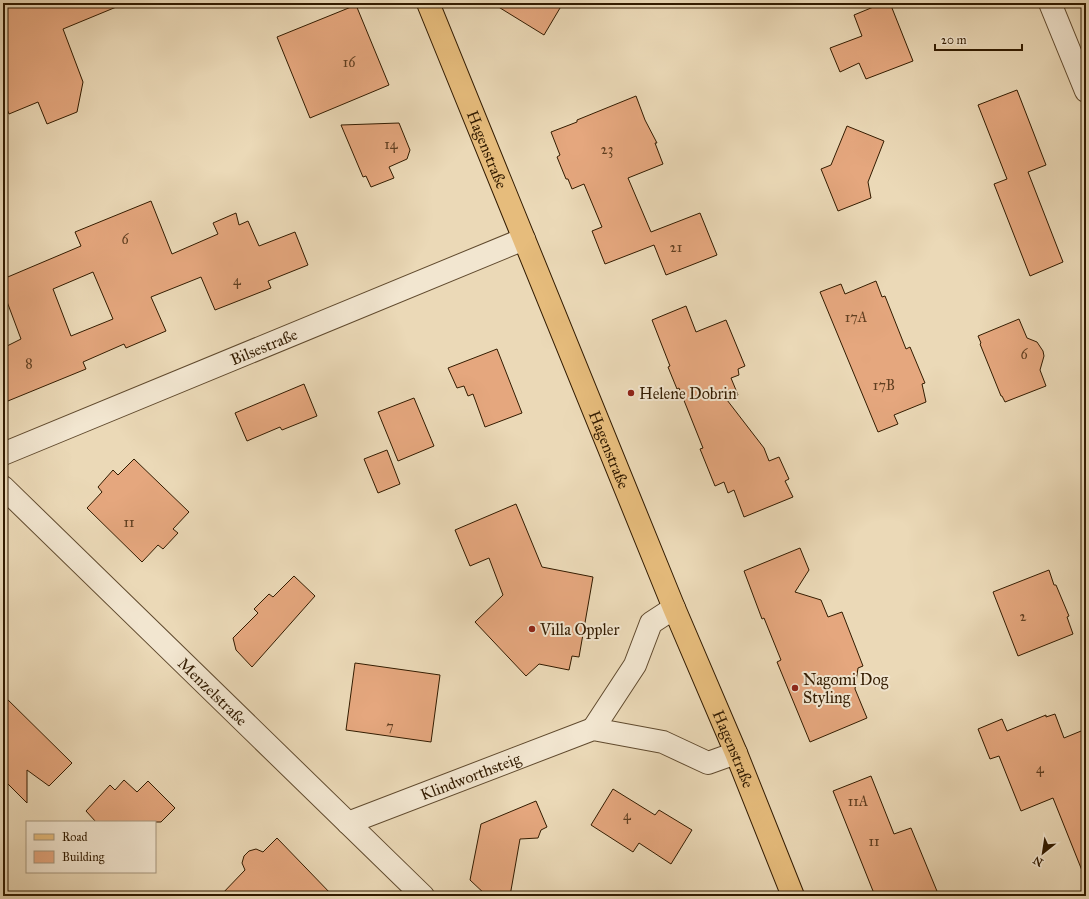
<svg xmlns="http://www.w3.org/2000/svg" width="1089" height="899" font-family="'IM FELL Great Primer',serif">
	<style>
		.building { fill: #e5a77e; stroke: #321b00; fill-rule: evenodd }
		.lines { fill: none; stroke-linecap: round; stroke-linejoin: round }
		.minor-casing { stroke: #604a2e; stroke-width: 24 }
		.major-casing { stroke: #321b00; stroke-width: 24 }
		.minor { stroke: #f2e6d0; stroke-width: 22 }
		.major { stroke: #e6bc7c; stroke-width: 22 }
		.poi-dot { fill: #8f2418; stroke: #f2e6d0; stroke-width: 1.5 }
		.labels { text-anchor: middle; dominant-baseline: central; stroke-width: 4; stroke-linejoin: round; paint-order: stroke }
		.number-label { font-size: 14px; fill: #5f3e20 }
		.street-label { font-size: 16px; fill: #321b00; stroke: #f2e6d0 }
		.poi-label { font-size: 16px; fill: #321b00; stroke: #f2e6d0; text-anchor: start }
	</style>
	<rect width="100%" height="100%" fill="#ebd9b7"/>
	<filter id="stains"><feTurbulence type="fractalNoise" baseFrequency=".005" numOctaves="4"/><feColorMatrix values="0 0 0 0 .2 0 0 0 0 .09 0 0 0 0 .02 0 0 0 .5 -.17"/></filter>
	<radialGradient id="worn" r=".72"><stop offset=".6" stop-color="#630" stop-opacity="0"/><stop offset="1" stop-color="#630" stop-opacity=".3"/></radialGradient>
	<!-- building -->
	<path class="building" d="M3 3H126L63 29 83 82 77 112 47 124 38 102 9 114 3 99Z
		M492 3H563L544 35Z
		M883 3H890L913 61 866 79 859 63 840 72 830 48 862 36 854 15Z
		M356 5 389 85 310 118 277 37Z
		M1017 90 1046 165 1028 172 1063 262 1030 276 994 184 1007 179 978 105Z
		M636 96 645 120 657 143H655L663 164 628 178 651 232 700 213 717 255 666 275 654 245 605 264 592 231 602 227 584 184 572 189 568 179H566L557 157 560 155 551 132 577 122V120Z
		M399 123 410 150 407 159 389 167 394 178 371 187 366 176 363 177 341 125Z
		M847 126 884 141 868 182 871 198 838 211 821 169 831 165Z
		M151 201 172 254 218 234 213 223 236 213 239 225 248 221 259 246 295 232 308 265 268 281 271 288 215 310 201 277 151 297 166 331 126 348 124 344 83 362 86 369 3 403V348L21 339 3 291V279L81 246 75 232ZM93 272 113 319 71 336 53 289Z
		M876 281 882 297 885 296 906 349 910 347 925 383 922 384 926 402 894 415 898 424 878 432 820 292 841 284 845 294Z
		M686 306 696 332 726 320 745 366 738 369 739 375 731 378 738 395 727 400 764 448 769 461 779 457 789 479 785 481 793 497 744 517 734 490 728 493 724 482 715 486 700 449 703 448 679 388 677 389 668 367 670 366 652 320Z
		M1019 319 1027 338 1037 342 1043 351 1044 356 1040 370 1046 386 1005 402 1002 396H1001L980 344 981 343 978 336Z
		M497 349 522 413 485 427 473 394 468 396 464 386 457 388 448 368Z
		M304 384 317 416 282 430 280 427 247 441 235 413Z
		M414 398 434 446 398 461 378 412Z
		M387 450 400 484 378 493 364 459Z
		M134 459 189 512 173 529 178 533 163 549 158 545 142 562 87 508 102 492 98 487 113 470 118 475Z
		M516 504 542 567 593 577 579 657 572 656 569 670 539 664 526 676 475 622 503 595 489 558 470 566 455 530Z
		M800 548 809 570 795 592 821 600 828 617 842 612 863 666 858 668 855 689 867 718 810 742 777 662 781 660 764 618 762 619 744 571Z
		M1049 570 1054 585H1056L1069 616 1067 617 1073 634 1018 656 993 592Z
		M294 576 315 596 252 667 236 650 233 638 258 613 254 609 269 594 273 597Z
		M355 663 440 675 431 742 346 730Z
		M3 695 72 763 49 786 27 770V803L3 779Z
		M1055 714 1064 738 1086 729V877L1085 878 1053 798 1021 811 999 756 990 759 978 729 1002 719 1007 731 1046 715V717Z
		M871 776 894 834 911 828 939 896H875L833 791Z
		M124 780 137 792 148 781 175 808 161 822H96L86 811 110 785 115 790Z
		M613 789 655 815 659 810 692 830 671 864 639 843 633 852 591 825Z
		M536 801 547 827 541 830 538 838 520 839 510 896H487L470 880 481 824Z
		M277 838 333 896H220L245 870 242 863 244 856 249 851 256 849 263 852Z"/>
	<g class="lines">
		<defs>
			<g id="minor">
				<path d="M1050 3 1086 91"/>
				<path id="s1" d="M3 454 524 239"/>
				<path id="s2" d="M3 487 423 896"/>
				<path d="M593 729 635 665 651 623 674 608"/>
				<path id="s3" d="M348 823 593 729 663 742 708 763 736 753"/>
			</g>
			<g id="major">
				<path id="s4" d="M428 3 674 608 736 753 793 896"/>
			</g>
		</defs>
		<!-- minor casing -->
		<use href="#minor" class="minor-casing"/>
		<!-- major casing -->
		<use href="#major" class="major-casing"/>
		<!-- minor -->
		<use href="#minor" class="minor"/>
		<!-- major -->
		<use href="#major" class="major"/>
	</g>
	<!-- markers -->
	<g class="poi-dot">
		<circle cx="631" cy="393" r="4"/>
		<circle cx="532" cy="629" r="4"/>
		<circle cx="795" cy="688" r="4"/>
	</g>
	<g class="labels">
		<!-- number labels -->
		<g class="number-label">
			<text x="349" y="62">16</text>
			<text x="391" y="144">14</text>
			<text x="607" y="149">23</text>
			<text x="125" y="239">6</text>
			<text x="676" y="247">21</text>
			<text x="237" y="280">4</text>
			<text x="856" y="317">17A</text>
			<text x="1024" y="354">6</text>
			<text x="29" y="363">8</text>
			<text x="884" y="385">17B</text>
			<text x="129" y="522">11</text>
			<text x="1023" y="616">2</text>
			<text x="390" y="726">7</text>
			<text x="1040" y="768">4</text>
			<text x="858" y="801">11A</text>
			<text x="627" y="815">4</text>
			<text x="874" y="841">11</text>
		</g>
		<!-- street labels -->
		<g class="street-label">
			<text stroke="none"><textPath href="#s4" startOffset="158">Hagenstraße</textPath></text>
			<text stroke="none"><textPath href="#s1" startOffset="282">Bilsestraße</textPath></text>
			<text stroke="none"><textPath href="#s4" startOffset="482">Hagenstraße</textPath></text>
			<text stroke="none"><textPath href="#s2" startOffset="293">Menzelstraße</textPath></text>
			<text stroke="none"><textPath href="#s4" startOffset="806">Hagenstraße</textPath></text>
			<text stroke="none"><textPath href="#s3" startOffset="131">Klindworthsteig</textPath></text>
		</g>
		<!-- poi labels -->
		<g class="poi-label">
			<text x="639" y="393">Helene Dobrin</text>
			<text x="540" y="629">Villa Oppler</text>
			<text x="803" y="679">Nagomi Dog<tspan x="803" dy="18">Styling</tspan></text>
		</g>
	</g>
	<!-- margin -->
	<rect width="1089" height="899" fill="none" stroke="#ebd9b7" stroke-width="16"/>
	<rect x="4" y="4" width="1081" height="891" fill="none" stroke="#321b00" stroke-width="2"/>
	<rect x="8" y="8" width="1073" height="883" fill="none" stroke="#321b00"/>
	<!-- legend -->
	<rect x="26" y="821" width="130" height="52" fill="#f2e6d0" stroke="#a5957d"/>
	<rect x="34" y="834" width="20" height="6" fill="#e6bc7c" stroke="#a5957d"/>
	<text x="62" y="841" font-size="12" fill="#321b00">Road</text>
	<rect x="34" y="851" width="20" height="12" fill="#e5a77e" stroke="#a5957d"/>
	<text x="62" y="861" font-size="12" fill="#321b00">Building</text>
	<!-- north arrow -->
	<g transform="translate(1043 853) rotate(210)" stroke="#f2e6d0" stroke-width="3" paint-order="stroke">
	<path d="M0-3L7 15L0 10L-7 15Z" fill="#321b00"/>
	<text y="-6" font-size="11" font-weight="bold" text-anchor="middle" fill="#321b00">N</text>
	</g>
	<!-- scale -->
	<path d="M935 44v6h87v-6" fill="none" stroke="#321b00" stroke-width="2"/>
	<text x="941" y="44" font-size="12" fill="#321b00" stroke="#f2e6d0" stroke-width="3" paint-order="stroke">20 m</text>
	<rect width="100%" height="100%" filter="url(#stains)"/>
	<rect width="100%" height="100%" fill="url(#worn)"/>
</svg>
